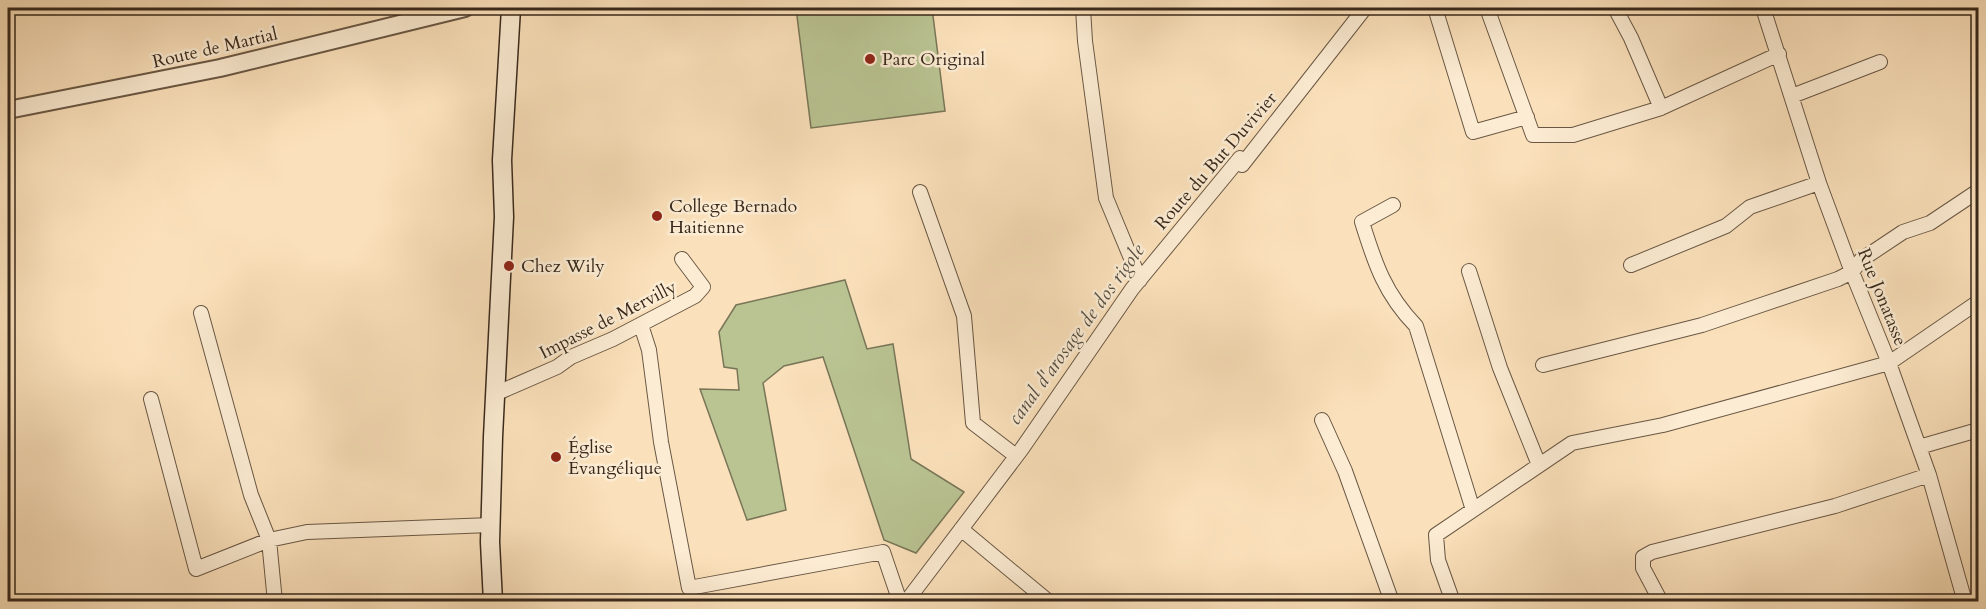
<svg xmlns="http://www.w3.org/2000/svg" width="1986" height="609" font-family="Cardo,serif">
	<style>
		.green { fill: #bac493; stroke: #797658; stroke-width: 1.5 }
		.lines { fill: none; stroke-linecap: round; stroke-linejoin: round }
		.minor-casing { stroke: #695744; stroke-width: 16 }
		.tertiary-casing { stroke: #695744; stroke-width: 20 }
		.secondary-casing { stroke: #38291c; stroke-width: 21 }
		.minor { stroke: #fcecd3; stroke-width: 14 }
		.tertiary { stroke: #fcecd3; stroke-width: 16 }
		.secondary { stroke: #fcecd3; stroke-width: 18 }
		.poi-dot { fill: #8f2418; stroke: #fcecd3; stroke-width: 2 }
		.labels { text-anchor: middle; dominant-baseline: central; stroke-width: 5; stroke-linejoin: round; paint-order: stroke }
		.street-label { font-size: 18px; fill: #38291c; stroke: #fcecd3 }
		.poi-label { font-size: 18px; fill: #38291c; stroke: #fcecd3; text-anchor: start }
		.water-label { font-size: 20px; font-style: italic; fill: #534e44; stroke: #fcecd3 }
	</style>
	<rect width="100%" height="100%" fill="#fbe1bb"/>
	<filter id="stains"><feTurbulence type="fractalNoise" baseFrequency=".00333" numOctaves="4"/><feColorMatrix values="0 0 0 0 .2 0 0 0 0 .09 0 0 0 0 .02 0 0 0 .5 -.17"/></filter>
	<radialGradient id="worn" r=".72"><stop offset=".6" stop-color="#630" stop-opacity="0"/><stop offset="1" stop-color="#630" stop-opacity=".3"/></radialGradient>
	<!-- green -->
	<path class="green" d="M796 8H932L945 111 811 128Z
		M845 280 867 349 893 344 911 459 964 492 916 553 884 540 823 357 784 366 763 383 786 510 747 520 700 389 739 390 737 369 724 367 719 332 736 305Z"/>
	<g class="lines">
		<defs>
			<path id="minor" d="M1083 8 1085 41 1106 198 1140 280
				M1435 8 1473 132 1527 117
				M1487 8 1533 135H1573L1661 108 1779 54
				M1615 8 1631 38 1661 108
				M1763 8 1819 183 1852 272 1889 363 1929 475 1965 602
				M1792 96 1880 62
				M920 192 964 316 973 423 1016 456
				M1393 205 1362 222C1375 264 1385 294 1416 326L1473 510
				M1631 265 1726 226 1750 207 1819 183
				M1469 271 1500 368 1539 465
				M201 313 251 495 269 540 275 602
				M641 325 649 350 661 442 689 588 883 552 900 602
				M1543 365 1702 325 1838 279 1852 272 1861 260 1903 232 1930 223 1978 191
				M495 394 557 367 571 357 613 339 695 296 703 287 682 259
				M151 399 196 569 269 540 307 532 491 525
				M1322 420 1345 471 1392 602
				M1919 447 1978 430
				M961 529 1049 602
				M906 602 1021 450 1132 289 1240 158 1242 165 1365 8
				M1453 602 1438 560 1436 535 1572 443 1663 425 1889 363 1978 302
				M1661 602 1643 568V557L1652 552 1835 506 1929 475"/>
			<path id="tertiary" d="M8 110 220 68 465 8"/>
			<path id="secondary" d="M493 602 490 542 493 437 504 217 502 160 511 8"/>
		</defs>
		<!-- minor casing -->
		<use href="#minor" class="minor-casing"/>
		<!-- tertiary casing -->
		<use href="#tertiary" class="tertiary-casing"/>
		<!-- secondary casing -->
		<use href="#secondary" class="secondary-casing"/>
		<!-- minor -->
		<use href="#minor" class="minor"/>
		<!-- tertiary -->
		<use href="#tertiary" class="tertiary"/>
		<!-- secondary -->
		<use href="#secondary" class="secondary"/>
	</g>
	<!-- markers -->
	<g class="poi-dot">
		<circle cx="870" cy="59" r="6"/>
		<circle cx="657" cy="216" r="6"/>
		<circle cx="509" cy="266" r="6"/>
		<circle cx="556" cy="457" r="6"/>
	</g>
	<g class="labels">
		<!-- street labels -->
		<g class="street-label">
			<text transform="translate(215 48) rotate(-13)">Route de Martial</text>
			<text transform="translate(1216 161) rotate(-49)">Route du But Duvivier</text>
			<text transform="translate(1882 297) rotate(68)">Rue Jonatasse</text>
			<text transform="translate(608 320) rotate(-27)">Impasse de Mervilly</text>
		</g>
		<!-- poi labels -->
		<g class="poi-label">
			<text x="882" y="59">Parc Original</text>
			<text x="669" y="206">College Bernado<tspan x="669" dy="21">Haitienne</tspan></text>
			<text x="521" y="266">Chez Wily</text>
			<text x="568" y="447">Église<tspan x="568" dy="21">Évangélique</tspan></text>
		</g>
		<!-- water labels -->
		<g class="water-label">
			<text transform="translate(1076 334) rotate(-54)">canal d'arosage de dos rigole</text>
		</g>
	</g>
	<!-- margin -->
	<rect width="1986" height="609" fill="none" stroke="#fbe1bb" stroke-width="30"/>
	<rect x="9" y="9" width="1968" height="591" fill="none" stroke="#38291c" stroke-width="3"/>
	<rect x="15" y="15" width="1956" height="579" fill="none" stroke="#38291c" stroke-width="1.5"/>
	<rect width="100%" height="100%" filter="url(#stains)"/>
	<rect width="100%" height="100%" fill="url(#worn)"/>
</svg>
